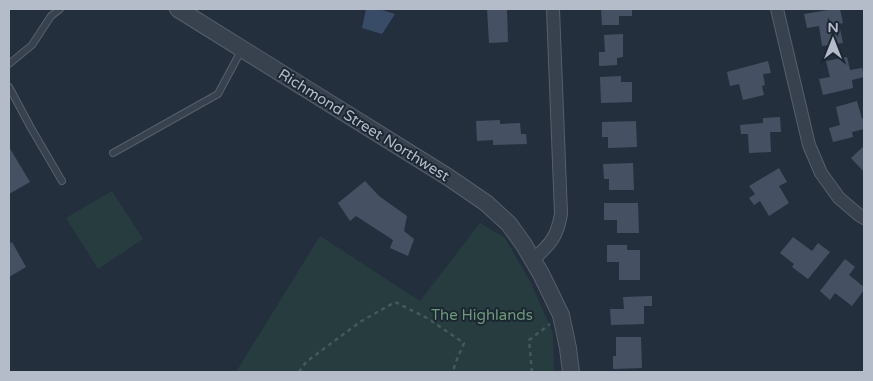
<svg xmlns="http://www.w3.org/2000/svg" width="873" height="381" font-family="'Varela Round',sans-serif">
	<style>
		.green { fill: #263c3f }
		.water { fill: #394c67 }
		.building { fill: #455162 }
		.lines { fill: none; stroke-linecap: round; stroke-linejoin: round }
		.service-casing { stroke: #565f6c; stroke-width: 8 }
		.minor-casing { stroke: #565f6c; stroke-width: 14 }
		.tertiary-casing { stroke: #565f6c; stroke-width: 18 }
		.path { stroke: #44595c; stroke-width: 2.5; stroke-dasharray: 4 4; stroke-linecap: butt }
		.service { stroke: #38414e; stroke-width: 6 }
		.minor { stroke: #38414e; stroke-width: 12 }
		.tertiary { stroke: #38414e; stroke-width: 16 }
		.labels { text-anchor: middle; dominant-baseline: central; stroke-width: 4; stroke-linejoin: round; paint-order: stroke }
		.street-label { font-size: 15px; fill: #b4bcc9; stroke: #1d2633 }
		.park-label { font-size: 15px; fill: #6b9a76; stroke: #1d2633 }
	</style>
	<rect width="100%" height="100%" fill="#242f3e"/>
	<!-- green -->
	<path class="green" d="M112 191 143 239 98 269 66 218Z
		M480 223 505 238 531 283 553 333 554 372H236L320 236 420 301Z"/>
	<!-- water -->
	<path class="water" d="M366 9H379L395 14 382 34 362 28Z"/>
	<!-- building -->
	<path class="building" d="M487 9H507L508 42 489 43Z
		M601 9H632V16H619V25H602Z
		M834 9H840L843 23 839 24 843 43 822 46 819 26 807 28 804 14Z
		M623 34V57L617 58V65L599 66V52H605L604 35Z
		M847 57 850 70 862 68 864 77 852 80 853 88 823 95 819 79 830 77 826 61Z
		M768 61 771 73 763 74 765 85 762 86 764 95 743 100 739 84 730 86 727 72Z
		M621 76V82H632V102L601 103 600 77Z
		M857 101 862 119 864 118V129L852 132 853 137 833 142 829 128 840 125 836 107Z
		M780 117 781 132H770L771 152 749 153 748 134H741L740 125 763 123V118Z
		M500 120V124L520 123 521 134H526L527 144 493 145V140L477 141 476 121Z
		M636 121 637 147 608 148V137H602V122Z
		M864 146V172L851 158Z
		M9 147 30 182 9 194Z
		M633 163 634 190H609V179H604L603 164Z
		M779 168 787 182 779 186 789 203 769 216 760 201 754 205 749 198 755 194 749 186Z
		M365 181 379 196 407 216 404 231 414 239 408 256 390 248 393 240 356 216 350 221 338 203Z
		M604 203H638L639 233H617V220H604Z
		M793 237 812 251 818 243 830 252 808 279 792 267 794 264 780 253Z
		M12 242 26 267 9 277V244Z
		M607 245H627V250H640V280H619V262H607Z
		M845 259 855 267 849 275 864 287V290L852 306 835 293 830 300 820 291Z
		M652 296V306H644V324L611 325 610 309H624L623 297Z
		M616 337H641L642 368 613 369V356H616Z"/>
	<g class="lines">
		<defs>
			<path id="service" d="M9 64 32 45 51 16 60 9
				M9 87 31 128 62 181
				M113 153 218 94 242 49"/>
			<path id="minor" d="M777 9 809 145 821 173 839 198 859 215 864 218
				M533 260C550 244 557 238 561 214L553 9"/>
			<path id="tertiary" d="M178 9 448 177 486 203 509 224 524 245 541 274 561 315 568 348 571 372"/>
		</defs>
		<!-- service casing -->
		<use href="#service" class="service-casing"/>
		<!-- minor casing -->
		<use href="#minor" class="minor-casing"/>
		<!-- tertiary casing -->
		<use href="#tertiary" class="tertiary-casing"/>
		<!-- path -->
		<path class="path" d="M299 372 306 362 360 322 395 302 427 318 464 343 455 364 453 372
			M532 372 529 340 550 324"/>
		<!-- service -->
		<use href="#service" class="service"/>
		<!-- minor -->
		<use href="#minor" class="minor"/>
		<!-- tertiary -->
		<use href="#tertiary" class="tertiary"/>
	</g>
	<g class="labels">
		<!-- street labels -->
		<g class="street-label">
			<text transform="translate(364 125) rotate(32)">Richmond Street Northwest</text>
		</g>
		<!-- park labels -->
		<g class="park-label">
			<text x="482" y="315">The Highlands</text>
		</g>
	</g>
	<!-- border -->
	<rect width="873" height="381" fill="none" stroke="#b4bcc9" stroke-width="20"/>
	<!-- north arrow -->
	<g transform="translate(833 40)" stroke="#1d2633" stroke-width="4" paint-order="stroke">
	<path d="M0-4L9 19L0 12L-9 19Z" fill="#b4bcc9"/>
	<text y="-8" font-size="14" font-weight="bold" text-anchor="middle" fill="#b4bcc9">N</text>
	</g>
</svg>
